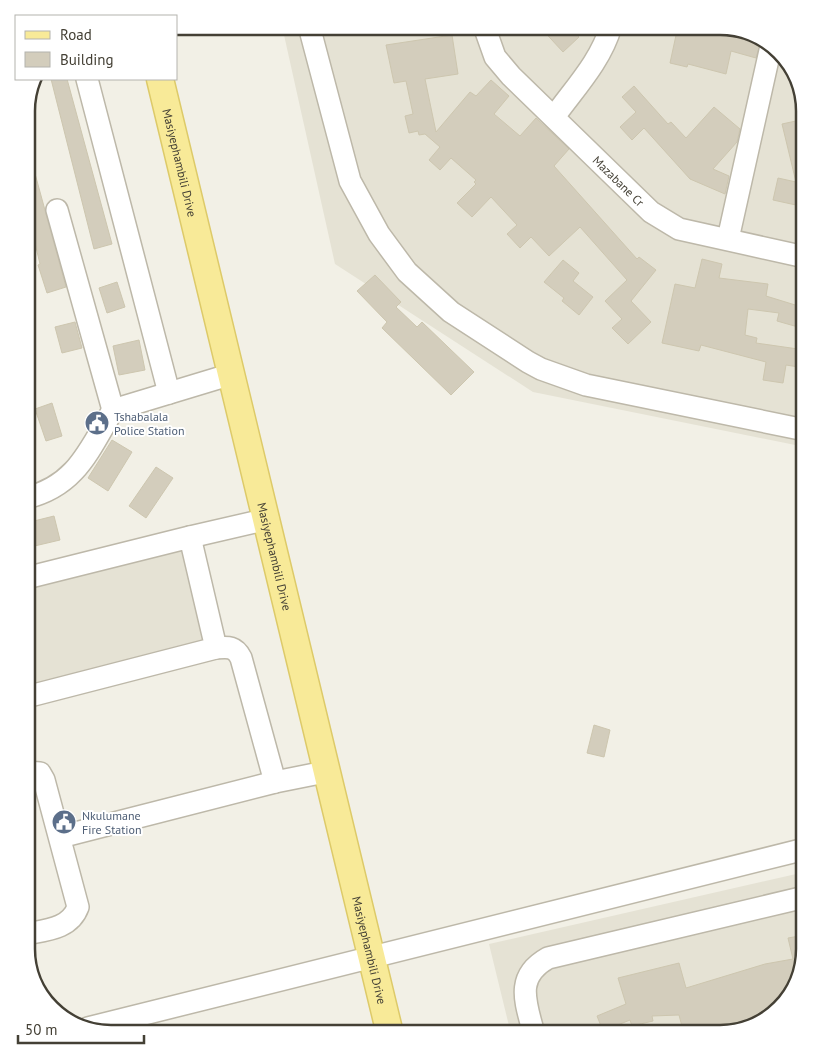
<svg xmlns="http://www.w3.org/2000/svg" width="831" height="1060" font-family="'PT Sans',sans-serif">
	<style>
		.residential { fill: #e5e2d4 }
		.building { fill: #d3cdbc; stroke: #cdc6af }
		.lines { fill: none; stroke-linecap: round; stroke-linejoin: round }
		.minor-casing { stroke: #bdb8a9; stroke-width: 24 }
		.major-casing { stroke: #ddca69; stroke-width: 29 }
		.minor { stroke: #fff; stroke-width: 21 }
		.major { stroke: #f8ea98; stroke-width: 26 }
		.labels { text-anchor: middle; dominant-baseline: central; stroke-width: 4; stroke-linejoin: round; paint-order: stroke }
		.street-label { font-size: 12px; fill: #444035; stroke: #fff }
		.service-label { font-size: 12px; fill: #4e5e75; stroke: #fff; text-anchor: start }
		.rim { fill: none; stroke: #444035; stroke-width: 2.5 }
	</style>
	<rect width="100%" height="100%" fill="#f2f0e6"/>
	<!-- residential -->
	<path class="residential" d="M282 26H725L763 38 791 64 805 111V447L533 392 335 264Z
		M188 541 213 646 26 693V581Z
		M805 872V949L794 991 767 1020 720 1034H511L489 944Z"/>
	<!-- building -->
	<path class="building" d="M539 26H568L579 37 563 52Z
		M678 26H725L762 38 756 58 731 51 726 74 688 64 687 67 670 63Z
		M452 35 458 74 425 79 436 132 470 92 476 96 491 80 509 96 494 114 520 136 536 118 569 149 554 166 637 259 639 257 656 270 631 301 651 322 628 344 612 328 622 319 605 301 627 280 580 227 549 256 531 237 520 248 507 234 517 225 491 197 472 217 457 203 476 184 474 182 476 180 451 158 440 170 429 160 440 147 425 134 419 135 418 131 409 133 405 116 413 114 406 81 394 83 386 45Z
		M51 79H67L112 244 94 249Z
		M634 86 668 124 671 122 686 138 714 107 740 129 737 142 713 169 729 176 725 194 690 179 644 128 632 140 620 127 636 112 622 97Z
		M805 119V207L773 200 778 178 796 182 782 124Z
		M31 159 66 287 47 293 38 265 40 264 26 205V160Z
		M702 259 722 264 719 278 768 284 766 296 805 308V329L777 321 779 313 748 309 745 335 757 338 756 343 805 350V368L786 365 783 383 763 380 766 362 701 345 699 351 662 343 675 284 695 288Z
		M563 260 579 273 573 281 593 297 579 315 562 301 564 298 544 282Z
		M375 275 401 302 396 307 417 327 422 322 474 372 451 395 382 328 387 322 357 291Z
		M117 282 125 307 107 313 99 288Z
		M75 322 82 348 62 353 55 327Z
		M139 340 145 370 119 375 113 346Z
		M52 403 62 436 46 441 35 409Z
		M112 440 132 452 108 491 88 478Z
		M156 467 173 478 146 518 129 506Z
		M54 516 60 540 26 548V523Z
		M594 725 610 730 604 757 587 753Z
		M805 935V949L794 990 767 1020 720 1034H684L679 1015 652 1016 653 1021 632 1026 630 1020 603 1031 597 1016 626 1004 618 978 679 963 686 988 765 964 793 959 788 938Z"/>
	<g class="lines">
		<defs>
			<g id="minor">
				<path d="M309 26 350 181 379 234 407 272 451 312 528 362 541 369 586 385 805 430"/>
				<path id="s1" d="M484 26 495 57 511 76 651 212 679 229 805 257"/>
				<path d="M87 79 169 393"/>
				<path d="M554 117C574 89 601 61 611 26"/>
				<path d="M57 210 113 410"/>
				<path d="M728 239 771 46"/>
				<path d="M26 498C76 486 89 450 113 410L232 374"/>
				<path d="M190 537 268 519"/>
				<path d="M216 648C228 647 235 646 241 658L275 782"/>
				<path d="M26 697 216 648 190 537 26 578"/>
				<path d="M60 837 275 782 325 772"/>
				<path d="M26 934C46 930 70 929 78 907L44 780 40 773 26 772"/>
				<path d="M88 1028 805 849"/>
				<path d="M534 1034C526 1003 514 977 548 958L805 897"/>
			</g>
			<g id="major">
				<path id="s2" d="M160 79 390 1034"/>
			</g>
		</defs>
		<!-- minor casing -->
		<use href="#minor" class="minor-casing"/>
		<!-- major casing -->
		<use href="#major" class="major-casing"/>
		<!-- minor -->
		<use href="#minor" class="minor"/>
		<!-- major -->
		<use href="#major" class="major"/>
	</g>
	<!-- icons -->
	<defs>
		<symbol id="civic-disc" viewBox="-11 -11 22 22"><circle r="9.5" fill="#5c6f8a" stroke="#fff"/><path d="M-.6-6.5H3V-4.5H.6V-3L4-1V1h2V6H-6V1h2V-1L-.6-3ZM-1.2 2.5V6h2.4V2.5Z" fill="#fff"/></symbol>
	</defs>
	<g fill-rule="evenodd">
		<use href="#civic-disc" x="83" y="409" width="28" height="28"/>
		<use href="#civic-disc" x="50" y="808" width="28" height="28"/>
	</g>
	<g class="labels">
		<!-- street labels -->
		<g class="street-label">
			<text stroke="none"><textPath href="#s2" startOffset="86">Masiyephambili Drive</textPath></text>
			<text stroke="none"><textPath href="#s1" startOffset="208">Mazabane Cr</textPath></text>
			<text stroke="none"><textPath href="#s2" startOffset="491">Masiyephambili Drive</textPath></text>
			<text stroke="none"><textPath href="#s2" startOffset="896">Masiyephambili Drive</textPath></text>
		</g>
		<!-- service labels -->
		<g class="service-label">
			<text x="114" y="416">Tshabalala<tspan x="114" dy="14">Police Station</tspan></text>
			<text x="82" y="815">Nkulumane<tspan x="82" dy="14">Fire Station</tspan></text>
		</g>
	</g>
	<!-- crop -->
	<path d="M0 0H831V1060H0ZM111 35H720A76 76 0 0 1 796 111V949A76 76 0 0 1 720 1025H111A76 76 0 0 1 35 949V111A76 76 0 0 1 111 35Z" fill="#fff" fill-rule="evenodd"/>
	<path class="rim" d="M111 35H720A76 76 0 0 1 796 111V949A76 76 0 0 1 720 1025H111A76 76 0 0 1 35 949V111A76 76 0 0 1 111 35Z"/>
	<!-- legend -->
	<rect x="15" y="15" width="162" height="65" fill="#ffffff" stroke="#b4b3ae"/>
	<rect x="25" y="31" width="25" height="8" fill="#f8ea98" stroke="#b4b3ae"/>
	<text x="60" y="40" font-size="15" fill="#444035">Road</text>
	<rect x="25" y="52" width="25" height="15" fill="#d3cdbc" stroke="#b4b3ae"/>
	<text x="60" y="65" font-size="15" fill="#444035">Building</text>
	<!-- scale -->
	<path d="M18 1035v8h126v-8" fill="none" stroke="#444035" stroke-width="2.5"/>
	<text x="25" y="1035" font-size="15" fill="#444035" stroke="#ffffff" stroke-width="4" paint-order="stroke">50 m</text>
</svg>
